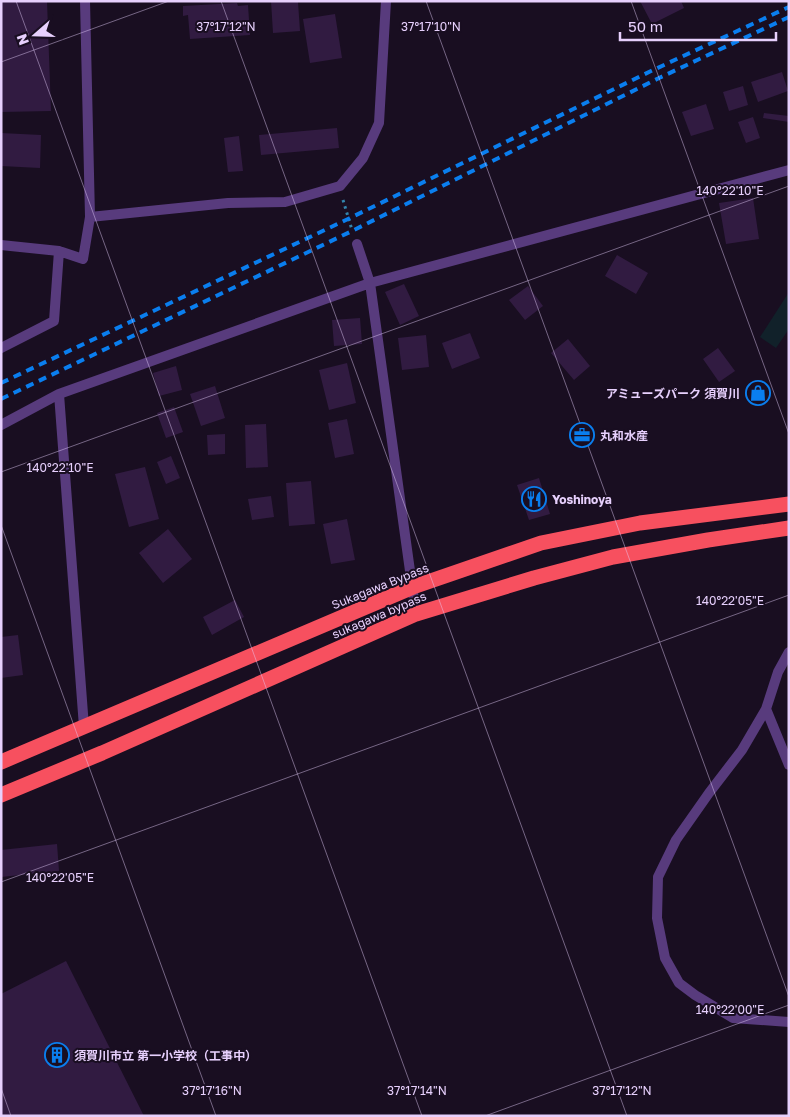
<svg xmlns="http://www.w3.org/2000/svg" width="790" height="1117" font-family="'Golos Text','Noto Sans JP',sans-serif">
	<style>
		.pitch { fill: #11212a }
		.building { fill: #311b41 }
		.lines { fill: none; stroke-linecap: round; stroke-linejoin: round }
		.path { stroke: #3385ad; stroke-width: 3; stroke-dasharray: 2.5 4; stroke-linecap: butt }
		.lane { stroke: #583b7d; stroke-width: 10 }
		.street { stroke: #583b7d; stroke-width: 10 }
		.highway { stroke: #f7505f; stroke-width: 15 }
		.rail { stroke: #0a7eee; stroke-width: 4; stroke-dasharray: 8 6; stroke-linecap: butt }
		.ticks { fill: none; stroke: #e7d0fd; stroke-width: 1; stroke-opacity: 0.45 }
		.labels { text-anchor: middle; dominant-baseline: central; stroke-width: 4; stroke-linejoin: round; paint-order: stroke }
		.poi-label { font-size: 12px; font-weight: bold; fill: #e7d0fd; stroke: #190e21; text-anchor: start }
		.street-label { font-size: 12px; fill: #e7d0fd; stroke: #190e21 }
		.ticks-label { font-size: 12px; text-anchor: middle; fill: #e7d0fd; stroke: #190e21; stroke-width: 4; stroke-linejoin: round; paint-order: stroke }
	</style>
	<rect width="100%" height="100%" fill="#190e21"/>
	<!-- pitch -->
	<path class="pitch" d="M789 292V329L776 348 760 337Z"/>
	<!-- building -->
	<path class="building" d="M1 1H47L51 111 1 112Z
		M271 1 298 2 300 31 273 33Z
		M640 1H681L684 8 652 24Z
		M237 3 238 6 248 5 250 35 190 39 188 15 183 16V6Z
		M335 14 342 58 310 63 303 19Z
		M782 72 788 91 758 102 751 82Z
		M743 86 748 105 729 111 723 92Z
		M706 104 714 129 691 136 682 112Z
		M764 113 789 116V122L763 118Z
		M753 117 760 138 746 143 738 122Z
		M337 128 339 148 261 155 259 135Z
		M1 133 41 135 40 168 1 166Z
		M239 136 243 171 228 172 224 138Z
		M753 198 759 239 726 244 719 203Z
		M617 255 648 273 636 294 605 276Z
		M404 284 419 316 400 325 385 292Z
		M528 286 543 306 525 320 509 300Z
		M360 318 362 344 334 346 332 320Z
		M470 333 480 358 452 369 442 343Z
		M426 335 429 367 402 370 398 338Z
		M568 339 590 366 574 380 551 353Z
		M718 348 735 371 719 382 703 359Z
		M347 363 356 403 329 410 319 370Z
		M176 366 182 390 159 396 153 373Z
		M215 386 225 418 201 426 190 394Z
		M174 407 183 432 166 438 157 413Z
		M347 419 354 454 335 458 328 423Z
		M266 424 268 467 246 468 245 425Z
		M225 434V454L208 455 207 435Z
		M171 456 180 478 166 484 157 462Z
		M145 467 159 519 129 527 115 474Z
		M539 478 550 514 529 520 517 485Z
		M311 481 315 524 289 526 286 483Z
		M271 496 274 517 252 520 248 499Z
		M347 519 355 560 331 564 323 524Z
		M168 529 192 559 163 583 139 553Z
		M235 600 244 617 212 635 203 617Z
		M18 635 23 675 1 678V637Z
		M57 844 59 871 1 877V850Z
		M66 961 144 1116H1V994Z"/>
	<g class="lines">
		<!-- path -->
		<path class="path" d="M343 200 352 230"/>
		<!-- lane -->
		<path class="lane" d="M789 652 778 672 766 709 789 765
			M766 709 742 750 709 793 676 840 658 877 657 918 665 958 679 983 695 995 733 1018 789 1022"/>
		<!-- street -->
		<path class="street" d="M90 217 228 203 285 202 340 186 363 158 379 123 386 1
			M357 244 370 283 416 614
			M1 245 59 251
			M1 348 54 321 59 251 83 259 90 217 85 1
			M59 394 84 727
			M1 425 59 394 370 283 789 170"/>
		<!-- highway -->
		<path class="highway" d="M1 762 413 587 541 543 640 523 789 504
			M1 795 102 753 416 614 534 578 613 557 708 540 789 528"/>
		<!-- rail -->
		<path class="rail" d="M1 383 348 219 651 71 789 7
			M1 399 352 231 659 78 789 17"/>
	</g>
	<!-- ticks -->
	<path class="ticks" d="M16 1 422 1116M221 1 627 1116M426 1 789 997M631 1 789 434M1 62 169 1M1 472 789 186M1 525 216 1116M1 882 789 595M1 1088 11 1116M485 1116 789 1005"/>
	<!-- icons -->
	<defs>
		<symbol id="shop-ring" viewBox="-11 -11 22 22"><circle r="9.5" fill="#190e21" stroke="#0a7eee" stroke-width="1.5"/><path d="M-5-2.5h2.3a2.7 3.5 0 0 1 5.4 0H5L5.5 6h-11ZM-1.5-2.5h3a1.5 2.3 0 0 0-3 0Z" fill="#0a7eee"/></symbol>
		<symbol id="office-ring" viewBox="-11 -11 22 22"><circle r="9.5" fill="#190e21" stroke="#0a7eee" stroke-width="1.5"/><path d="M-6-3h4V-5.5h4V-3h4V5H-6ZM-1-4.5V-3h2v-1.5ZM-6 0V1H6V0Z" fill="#0a7eee"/></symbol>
		<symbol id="restaurant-ring" viewBox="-11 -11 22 22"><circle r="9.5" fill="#190e21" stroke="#0a7eee" stroke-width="1.5"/><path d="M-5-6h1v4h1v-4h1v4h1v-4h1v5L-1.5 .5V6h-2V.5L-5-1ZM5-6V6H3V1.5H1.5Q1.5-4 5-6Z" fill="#0a7eee"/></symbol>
		<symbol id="building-ring" viewBox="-11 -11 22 22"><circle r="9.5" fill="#190e21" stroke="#0a7eee" stroke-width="1.5"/><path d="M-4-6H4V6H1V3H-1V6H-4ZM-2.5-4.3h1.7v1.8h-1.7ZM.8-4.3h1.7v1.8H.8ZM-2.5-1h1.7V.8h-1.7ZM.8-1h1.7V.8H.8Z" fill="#0a7eee"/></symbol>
	</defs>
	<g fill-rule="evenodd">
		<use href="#shop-ring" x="744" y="379" width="28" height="28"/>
		<use href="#office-ring" x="568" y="421" width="28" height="28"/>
		<use href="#restaurant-ring" x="520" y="485" width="28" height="28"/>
		<use href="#building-ring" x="43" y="1041" width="28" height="28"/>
	</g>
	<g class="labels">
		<!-- poi labels -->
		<g class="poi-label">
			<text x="740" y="393" text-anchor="end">アミューズパーク 須賀川</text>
			<text x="600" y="435">丸和水産</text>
			<text x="552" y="499">Yoshinoya</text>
			<text x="74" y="1055">須賀川市立 第一小学校（工事中）</text>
		</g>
		<!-- street labels -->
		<g class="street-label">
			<text transform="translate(380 586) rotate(-22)">Sukagawa Bypass</text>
			<text transform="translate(379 615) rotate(-23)">sukagawa bypass</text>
		</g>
	</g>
	<g class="ticks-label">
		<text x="226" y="31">37°17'12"N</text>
		<text x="431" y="31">37°17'10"N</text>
		<text x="730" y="195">140°22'10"E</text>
		<text x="60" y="472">140°22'10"E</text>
		<text x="730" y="605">140°22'05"E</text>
		<text x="60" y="882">140°22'05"E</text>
		<text x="730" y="1014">140°22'00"E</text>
		<text x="212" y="1095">37°17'16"N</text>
		<text x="417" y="1095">37°17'14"N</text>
		<text x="622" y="1095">37°17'12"N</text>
	</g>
	<!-- border -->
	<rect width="790" height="1117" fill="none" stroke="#e7d0fd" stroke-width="5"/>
	<!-- north arrow -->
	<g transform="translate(35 35) rotate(250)" stroke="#190e21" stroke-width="4" paint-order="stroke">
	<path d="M0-4L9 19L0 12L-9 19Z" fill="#e7d0fd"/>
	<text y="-8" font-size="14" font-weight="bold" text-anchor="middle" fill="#e7d0fd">N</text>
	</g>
	<!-- scale -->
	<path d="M620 32v8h156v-8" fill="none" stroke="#e7d0fd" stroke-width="2.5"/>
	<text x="628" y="32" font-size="15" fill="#e7d0fd" stroke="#190e21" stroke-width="4" paint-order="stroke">50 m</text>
</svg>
